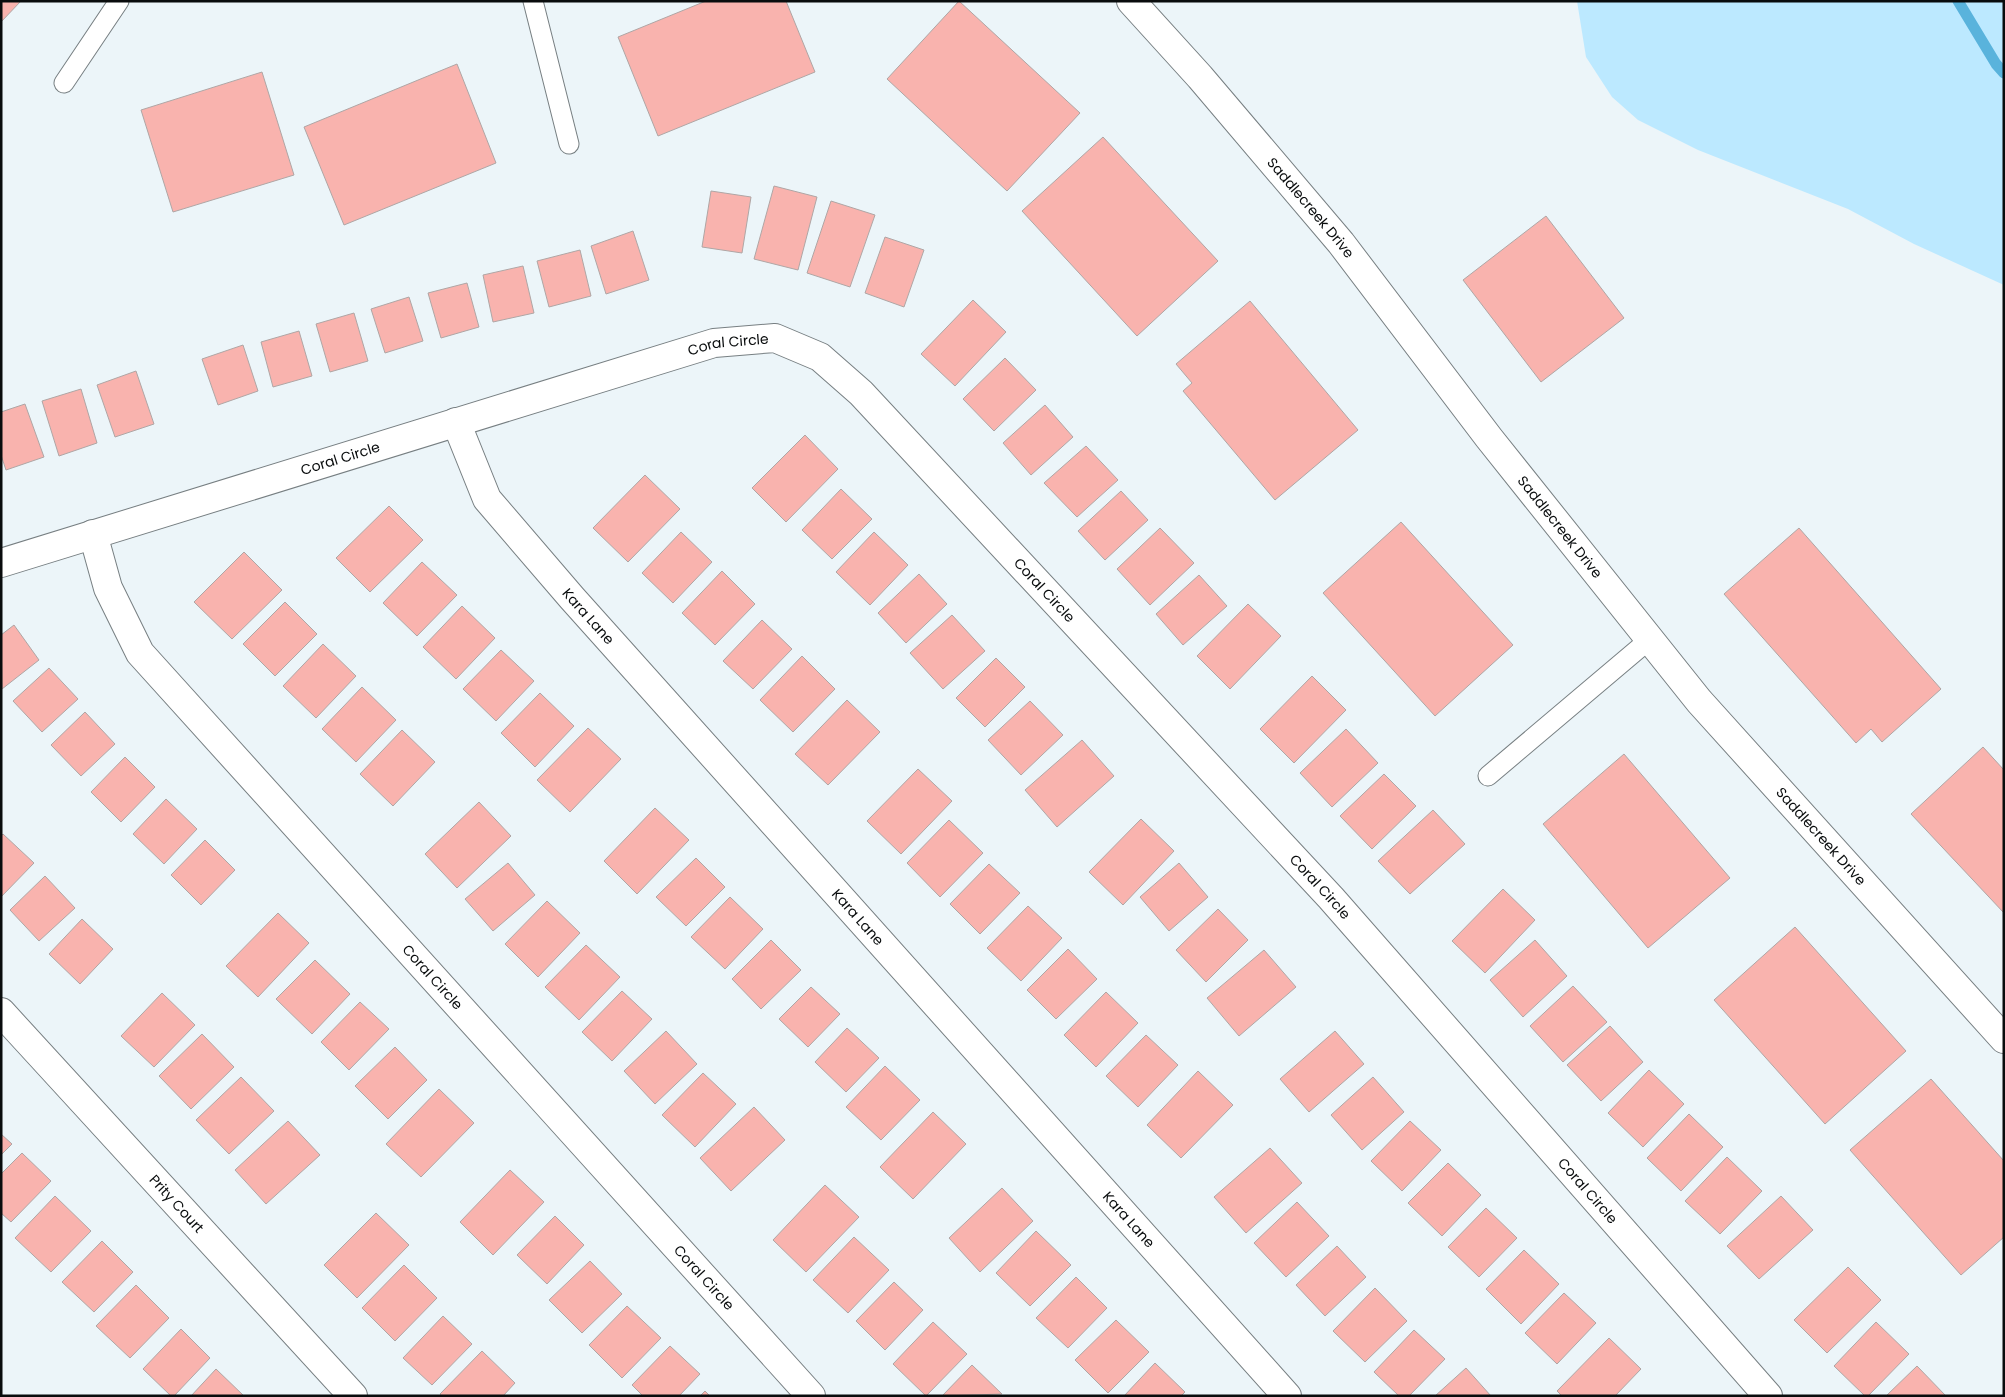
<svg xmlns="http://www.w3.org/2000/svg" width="2005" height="1397" font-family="Poppins,sans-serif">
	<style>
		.green { fill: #bce9ff }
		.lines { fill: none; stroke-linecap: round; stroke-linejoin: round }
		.stream { stroke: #59b3dc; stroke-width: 11 }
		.building { fill: #f9b3ae; stroke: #afa6a5 }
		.lane-casing { stroke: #777f82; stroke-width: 21 }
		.street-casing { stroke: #777f82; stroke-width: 30 }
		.lane { stroke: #fff; stroke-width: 19 }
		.street { stroke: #fff; stroke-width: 28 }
		.labels { text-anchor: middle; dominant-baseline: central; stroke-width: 4; stroke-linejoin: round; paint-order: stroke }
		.street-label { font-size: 14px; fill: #090c0d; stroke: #fff }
	</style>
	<rect width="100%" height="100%" fill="#ecf5f9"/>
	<!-- green -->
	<path class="green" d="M1577 1H2004V285L1914 244 1848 209 1698 150 1638 120 1612 97 1586 57Z"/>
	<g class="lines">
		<!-- stream -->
		<path class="stream" d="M1958 1 1996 64 2004 73"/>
	</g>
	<!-- building -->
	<path class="building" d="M1 1H21L1 22Z
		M706 1H786L815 72 658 136 618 37Z
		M959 1 1080 113 1007 191 887 79Z
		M457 64 496 163 344 225 304 127Z
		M262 72 294 175 173 212 141 110Z
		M1103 137 1218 261 1137 336 1022 211Z
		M774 186 817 197 798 270 754 259Z
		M711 191 751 197 742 253 702 247Z
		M831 201 875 215 850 287 807 273Z
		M1546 216 1624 318 1541 382 1463 280Z
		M633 231 649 280 606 294 591 246Z
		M885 237 924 250 904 307 865 293Z
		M580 250 591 296 549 307 537 261Z
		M523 266 534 313 493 322 483 275Z
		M467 283 479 327 441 338 428 293Z
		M409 297 423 341 385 353 371 309Z
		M973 300 1006 332 955 386 921 354Z
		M1250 301 1358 430 1275 500 1183 391 1192 383 1176 364Z
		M354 313 368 361 330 372 316 324Z
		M299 331 312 376 273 387 261 342Z
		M243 345 258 391 218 405 202 359Z
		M1005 358 1036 390 994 431 963 399Z
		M136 371 154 424 115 437 97 385Z
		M81 389 97 443 59 456 42 401Z
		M25 404 44 457 6 470 1 455V412Z
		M1045 405 1073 437 1031 475 1003 443Z
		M805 435 838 469 786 522 752 488Z
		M1086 446 1118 480 1077 517 1044 483Z
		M645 475 680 509 628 562 593 528Z
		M841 489 872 519 832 559 802 530Z
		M1121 491 1148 520 1105 560 1078 531Z
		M389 506 423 540 370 592 336 558Z
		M1401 522 1513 645 1435 716 1323 593Z
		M1160 528 1194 563 1150 605 1117 569Z
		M1799 528 1941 689 1882 742 1871 729 1856 743 1724 594Z
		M681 532 712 562 673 603 642 573Z
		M874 532 908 565 870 605 836 572Z
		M244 552 282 590 232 639 194 602Z
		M422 562 457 595 417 636 383 603Z
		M722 571 755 604 715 645 682 613Z
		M919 574 947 604 906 643 878 613Z
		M1199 575 1227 606 1183 645 1156 614Z
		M285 602 317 634 275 676 243 644Z
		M1248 604 1281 636 1230 689 1197 656Z
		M462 606 495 638 456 679 423 647Z
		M952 615 985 651 943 689 910 653Z
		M762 620 792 649 753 689 723 661Z
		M14 625 39 660 2 689 1 635Z
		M323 644 356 676 316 718 283 686Z
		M501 650 534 681 496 721 463 689Z
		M802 656 835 689 793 732 760 700Z
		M996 658 1025 687 985 727 956 698Z
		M49 668 78 699 42 732 13 701Z
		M1312 676 1346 710 1294 763 1260 729Z
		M362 687 396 720 356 762 322 729Z
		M540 693 574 726 535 767 501 733Z
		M847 700 880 732 828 785 795 754Z
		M1030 701 1063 735 1021 775 988 740Z
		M85 712 115 744 81 776 51 745Z
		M588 728 621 759 570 812 537 780Z
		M1346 729 1378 763 1332 807 1300 773Z
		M402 730 435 762 393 806 360 774Z
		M1082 740 1114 776 1057 827 1025 790Z
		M1983 747 2004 770V913L1911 814Z
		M1624 754 1730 878 1648 948 1543 824Z
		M125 757 155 787 121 822 91 792Z
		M918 769 952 801 901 854 867 821Z
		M1384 774 1416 806 1372 849 1340 816Z
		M166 799 197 829 164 864 133 834Z
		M479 802 511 836 457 888 425 854Z
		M655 808 689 840 637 894 604 861Z
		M1433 810 1465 844 1410 894 1378 861Z
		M1141 819 1174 851 1123 905 1089 872Z
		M949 820 983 853 940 897 907 863Z
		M3 834 34 863 1 897V836Z
		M205 840 235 870 201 905 171 875Z
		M696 858 725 887 686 926 656 897Z
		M508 863 535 895 493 931 465 899Z
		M1179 863 1208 897 1169 931 1140 897Z
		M989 864 1020 893 980 934 950 904Z
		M45 876 75 908 39 941 10 910Z
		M1503 889 1535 920 1485 973 1452 941Z
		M730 897 763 929 725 969 691 937Z
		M547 901 580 933 538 977 505 944Z
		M1028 906 1062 938 1021 981 987 948Z
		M1218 909 1248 940 1206 982 1176 950Z
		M278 913 309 943 258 997 226 966Z
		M82 919 113 949 80 984 49 954Z
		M1795 927 1906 1051 1825 1124 1714 1000Z
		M771 940 801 970 761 1009 732 979Z
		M1535 940 1567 976 1523 1017 1490 980Z
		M586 945 620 977 579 1020 545 987Z
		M1068 949 1097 979 1056 1019 1027 990Z
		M1264 950 1296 987 1239 1036 1207 998Z
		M315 960 350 994 312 1034 276 999Z
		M1573 986 1607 1022 1563 1062 1530 1026Z
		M811 987 840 1014 808 1047 779 1019Z
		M622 991 652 1019 612 1061 582 1032Z
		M1106 992 1138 1023 1096 1067 1064 1035Z
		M162 993 195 1025 154 1067 121 1036Z
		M360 1002 389 1029 349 1070 321 1042Z
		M1610 1026 1643 1062 1601 1101 1567 1065Z
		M847 1028 879 1058 846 1092 815 1062Z
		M666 1031 697 1064 655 1104 624 1071Z
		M1335 1031 1364 1064 1309 1112 1280 1079Z
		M202 1034 234 1067 191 1109 159 1076Z
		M1146 1035 1178 1065 1138 1107 1106 1076Z
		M395 1047 427 1080 388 1119 355 1086Z
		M885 1066 920 1100 881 1140 846 1107Z
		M1649 1070 1684 1104 1643 1147 1608 1113Z
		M1198 1071 1233 1105 1181 1158 1147 1125Z
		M703 1073 736 1104 695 1147 662 1115Z
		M241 1077 274 1111 229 1154 196 1120Z
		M1373 1077 1404 1112 1362 1150 1331 1115Z
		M1931 1079 2004 1161V1237L1961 1275 1850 1150Z
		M439 1089 474 1123 421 1177 386 1144Z
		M754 1107 785 1140 731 1191 700 1158Z
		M933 1112 966 1144 913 1199 880 1167Z
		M1689 1114 1723 1147 1681 1191 1647 1158Z
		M288 1121 320 1155 266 1204 235 1170Z
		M1410 1121 1441 1150 1402 1191 1371 1161Z
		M1 1134 12 1144 1 1155Z
		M1270 1148 1302 1183 1246 1233 1214 1197Z
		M22 1153 51 1181 11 1222 1 1213V1174Z
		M1727 1157 1762 1191 1720 1234 1685 1201Z
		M1448 1163 1481 1195 1442 1236 1408 1203Z
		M510 1170 544 1202 493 1255 460 1222Z
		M825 1185 859 1217 806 1272 773 1240Z
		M1002 1188 1033 1221 980 1272 949 1238Z
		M55 1196 91 1231 51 1272 15 1238Z
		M1781 1196 1813 1230 1759 1279 1727 1246Z
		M1297 1202 1329 1236 1286 1277 1254 1243Z
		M1486 1208 1517 1238 1479 1277 1448 1247Z
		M376 1213 409 1245 357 1298 324 1265Z
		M555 1216 584 1245 547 1284 517 1255Z
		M1036 1231 1071 1265 1030 1306 996 1273Z
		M854 1237 889 1270 848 1313 813 1280Z
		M102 1241 133 1272 94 1312 62 1282Z
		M1337 1246 1366 1277 1325 1316 1296 1285Z
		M1524 1250 1559 1284 1521 1324 1486 1289Z
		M590 1261 622 1294 582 1333 549 1300Z
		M404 1265 437 1298 395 1341 362 1308Z
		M1848 1267 1881 1300 1827 1353 1794 1320Z
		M1076 1277 1107 1308 1068 1348 1036 1318Z
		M894 1282 923 1310 885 1350 856 1321Z
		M136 1285 169 1318 130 1358 96 1326Z
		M1375 1288 1407 1321 1365 1362 1333 1331Z
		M1564 1293 1596 1323 1557 1364 1525 1333Z
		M627 1306 661 1338 622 1378 589 1345Z
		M443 1316 472 1344 432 1385 403 1358Z
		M1116 1320 1149 1352 1108 1393 1075 1360Z
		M933 1322 967 1354 926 1396 893 1364Z
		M1876 1322 1909 1354 1868 1396H1865L1834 1366Z
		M181 1329 210 1358 174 1396H171L143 1369Z
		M1414 1330 1445 1359 1409 1396H1399L1374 1372Z
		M1609 1338 1641 1369 1615 1396H1562L1557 1391Z
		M670 1346 700 1374 679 1396H643L632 1385Z
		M482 1351 515 1383 503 1396H442L440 1394Z
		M1155 1363 1185 1392 1181 1396H1124Z
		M972 1365 1002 1394 942 1396Z
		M1917 1366 1946 1396H1886Z
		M1466 1368 1491 1396H1435Z
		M216 1369 244 1396H191Z
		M705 1391 710 1396H700Z"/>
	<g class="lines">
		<defs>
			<path id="lane" d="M533 1 569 144
				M64 83 119 1
				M1488 776 1650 639"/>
			<g id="street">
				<path id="s1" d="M1131 1 1200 77 1341 243 1489 438 1699 701 2004 1039"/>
				<path id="s2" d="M456 422 487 499 572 598 1287 1396"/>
				<path id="s3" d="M93 534 108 588 140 653 811 1396"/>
				<path id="s4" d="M1 563 714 343 775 338 820 357 861 393 1331 898 1768 1396"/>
				<path id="s5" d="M1 1012 353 1396"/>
			</g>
		</defs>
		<!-- lane casing -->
		<use href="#lane" class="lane-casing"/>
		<!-- street casing -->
		<use href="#street" class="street-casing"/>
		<!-- lane -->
		<use href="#lane" class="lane"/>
		<!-- street -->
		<use href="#street" class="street"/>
	</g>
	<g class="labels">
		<!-- street labels -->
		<g class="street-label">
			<text stroke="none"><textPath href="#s1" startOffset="274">Saddlecreek Drive</textPath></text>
			<text stroke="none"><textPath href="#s4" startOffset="760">Coral Circle</textPath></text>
			<text stroke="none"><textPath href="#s4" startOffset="355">Coral Circle</textPath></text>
			<text stroke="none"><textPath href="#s1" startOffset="679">Saddlecreek Drive</textPath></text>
			<text stroke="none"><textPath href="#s4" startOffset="1180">Coral Circle</textPath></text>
			<text stroke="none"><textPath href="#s2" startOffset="238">Kara Lane</textPath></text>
			<text stroke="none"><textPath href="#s1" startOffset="1084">Saddlecreek Drive</textPath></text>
			<text stroke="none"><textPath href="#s4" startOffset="1585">Coral Circle</textPath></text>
			<text stroke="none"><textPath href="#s2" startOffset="642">Kara Lane</textPath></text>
			<text stroke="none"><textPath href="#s3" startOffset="565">Coral Circle</textPath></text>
			<text stroke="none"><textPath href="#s4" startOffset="1990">Coral Circle</textPath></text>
			<text stroke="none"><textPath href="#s5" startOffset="260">Prity Court</textPath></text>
			<text stroke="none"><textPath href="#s2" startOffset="1048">Kara Lane</textPath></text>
			<text stroke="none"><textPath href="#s3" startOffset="970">Coral Circle</textPath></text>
		</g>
	</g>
	<!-- border -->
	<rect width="2005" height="1397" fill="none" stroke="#090c0d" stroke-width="5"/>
</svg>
